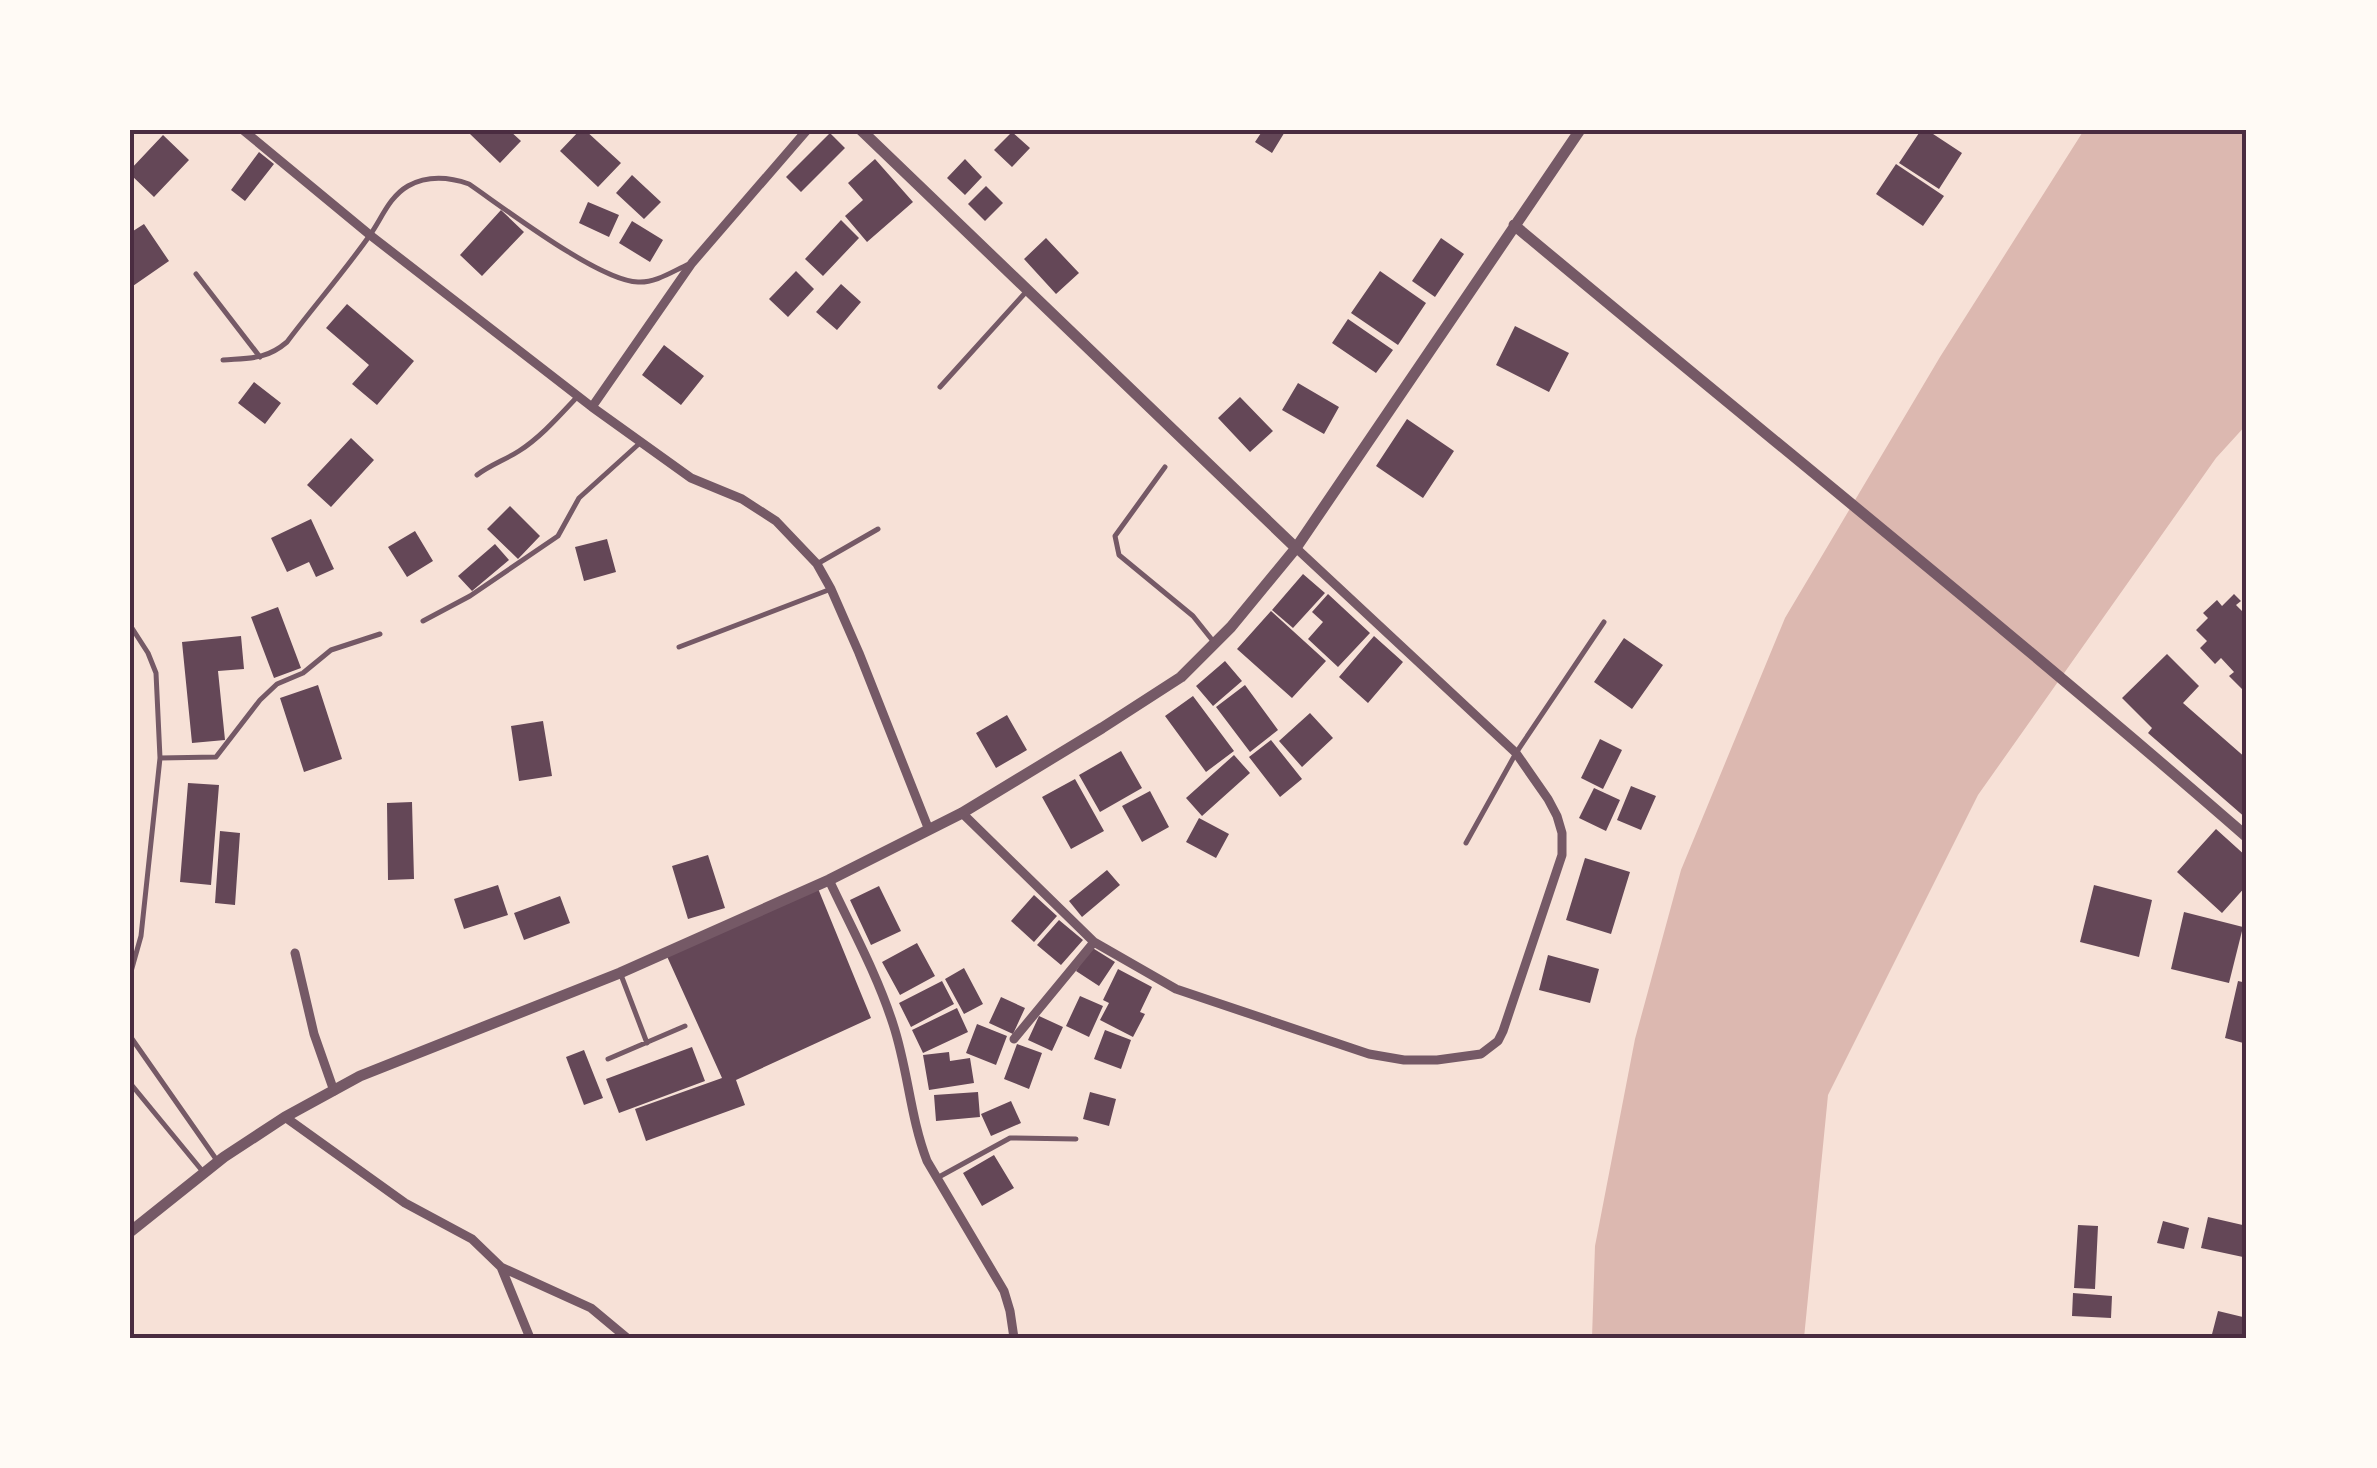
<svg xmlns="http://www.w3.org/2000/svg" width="2377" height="1468" font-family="'Titillium Web',sans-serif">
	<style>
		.water { fill: #dcb8b0 }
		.building { fill: #644757 }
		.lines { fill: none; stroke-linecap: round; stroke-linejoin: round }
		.service { stroke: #755966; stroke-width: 5 }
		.minor { stroke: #755966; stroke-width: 9 }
		.tertiary { stroke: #755966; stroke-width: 11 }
		.neatline { fill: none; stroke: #4a2c40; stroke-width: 4 }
	</style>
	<rect width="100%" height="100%" fill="#f7e1d7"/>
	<!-- water -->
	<path class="water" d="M2084 130H2247V424L2216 458 1978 795 1828 1095 1804 1338H1592L1595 1246 1635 1039 1681 870 1785 618 1940 357Z"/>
	<!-- building -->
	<path class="building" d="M474 130H509L521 141 500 163 470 134Z
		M580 130H585L621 163 598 187 560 151Z
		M1263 130H1286L1272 153 1255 142Z
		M1921 130H1927L1962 153 1939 189 1899 163Z
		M1012 132 1030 148 1012 167 994 150Z
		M830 133 845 148 801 192 786 177Z
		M163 135 189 160 154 197 130 174V170Z
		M259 152 274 164 245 201 231 190Z
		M875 159 913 202 867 242 845 216 863 200 848 183Z
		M965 159 982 177 965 195 947 178Z
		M1896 164 1944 196 1923 226 1876 194Z
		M632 175 661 202 644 219 616 193Z
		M986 186 1003 203 985 221 968 204Z
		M588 202 619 215 609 237 579 223Z
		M501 210 524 232 482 276 460 255Z
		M841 220 859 238 823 276 805 259Z
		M632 221 663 240 650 262 619 243Z
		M144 224 169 261 130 288V233Z
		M1046 238 1079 273 1056 294 1024 259Z
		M1441 238 1464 254 1435 297 1412 281Z
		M796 271 814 289 788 317 769 299Z
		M1380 271 1426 303 1398 345 1351 313Z
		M841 284 861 302 837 330 816 312Z
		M347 304 414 361 377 405 352 384 369 365 326 328Z
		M1348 319 1393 350 1376 373 1332 343Z
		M1515 326 1569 353 1549 392 1496 365Z
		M664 345 704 376 681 405 642 375Z
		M254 382 281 403 265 424 238 403Z
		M1298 383 1339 407 1324 434 1282 410Z
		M1240 397 1273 431 1250 452 1218 418Z
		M1407 419 1454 451 1423 498 1376 466Z
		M351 438 374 460 331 507 307 485Z
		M510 506 540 536 518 559 487 529Z
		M311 519 334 569 316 577 309 562 287 572 271 538Z
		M415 531 433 561 407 577 388 547Z
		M607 539 616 572 584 581 575 547Z
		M495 544 509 560 472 591 458 576Z
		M1303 574 1325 593 1293 628 1272 610Z
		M1328 594 1370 633 1338 667 1308 639 1323 622 1312 612Z
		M2234 594 2241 601 2236 605 2243 612 2247 608V688L2244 691 2229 676 2234 672 2221 658 2215 664 2200 648 2207 641 2196 630 2208 618 2203 613 2217 600 2222 606Z
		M278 607 301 668 274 678 251 617Z
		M1271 611 1326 661 1292 698 1237 649Z
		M241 636 244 669 218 671 225 740 192 743 182 642Z
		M1374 636 1403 662 1368 703 1339 677Z
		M1624 638 1663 665 1632 709 1594 682Z
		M2167 654 2199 686 2183 703 2247 759V819L2148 733 2152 728 2122 698Z
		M1225 661 1242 681 1213 706 1196 686Z
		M318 685 342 759 304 772 280 698Z
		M1245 685 1278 730 1250 752 1216 707Z
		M1193 696 1234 751 1206 772 1165 716Z
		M1310 713 1333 738 1302 767 1279 741Z
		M1007 715 1027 750 996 768 976 733Z
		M543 721 552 776 519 781 511 726Z
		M1600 739 1622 750 1603 789 1581 778Z
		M1271 740 1302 779 1280 797 1249 757Z
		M1121 751 1142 788 1100 812 1079 775Z
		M1234 755 1250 773 1202 816 1186 798Z
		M1075 779 1104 831 1071 849 1042 797Z
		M188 783 219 785 211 885 180 882Z
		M1631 786 1656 796 1641 830 1617 820Z
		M1594 788 1620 800 1606 831 1579 818Z
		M1150 791 1169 827 1142 842 1122 806Z
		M412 802 414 879 388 880 387 803Z
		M1199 818 1229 834 1216 858 1186 842Z
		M2216 829 2247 857V885L2222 913 2177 872Z
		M220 831 240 833 235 905 215 903Z
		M708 855 725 908 688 919 672 866Z
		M1585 858 1630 872 1611 934 1566 920Z
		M1107 870 1120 885 1082 917 1069 901Z
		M498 885 508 915 464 929 454 899Z
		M2094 885 2152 900 2139 957 2080 942Z
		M817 886 871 1018 736 1080 745 1105 646 1141 635 1109 722 1078 665 952Z
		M879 886 901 931 871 945 850 900Z
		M1034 895 1057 916 1034 942 1011 921Z
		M560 896 570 923 524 940 514 913Z
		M2184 912 2243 927 2229 983 2171 969Z
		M1059 920 1083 940 1061 965 1037 945Z
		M917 943 935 976 900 995 882 962Z
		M1091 947 1115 962 1099 986 1076 971Z
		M1548 955 1599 969 1590 1003 1539 990Z
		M964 968 983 1004 964 1014 945 979Z
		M1118 969 1152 987 1140 1012 1145 1014 1133 1037 1100 1020 1109 1003 1103 1000Z
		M942 981 954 1004 911 1027 899 1003Z
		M2238 981 2247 983V1044L2225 1038Z
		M1080 996 1103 1006 1089 1037 1066 1026Z
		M1001 997 1025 1008 1013 1034 989 1023Z
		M957 1008 968 1032 923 1053 912 1030Z
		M1039 1016 1063 1027 1052 1051 1028 1040Z
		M977 1024 1007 1036 996 1065 966 1053Z
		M1105 1030 1131 1040 1121 1069 1094 1059Z
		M1017 1044 1042 1053 1029 1089 1004 1079Z
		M692 1047 705 1081 619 1113 606 1079Z
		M584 1050 603 1098 584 1105 566 1057Z
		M949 1052 950 1061 970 1058 974 1083 929 1090 923 1055Z
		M978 1092 980 1117 936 1121 934 1095Z
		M1090 1092 1116 1099 1109 1126 1083 1119Z
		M1011 1101 1021 1123 991 1136 981 1114Z
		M994 1155 1014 1188 982 1206 963 1173Z
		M2208 1217 2247 1226V1242L2243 1257 2201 1248Z
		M2163 1221 2189 1228 2184 1249 2157 1243Z
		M2078 1225 2098 1226 2095 1289 2074 1288Z
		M2073 1293 2112 1296 2111 1318 2072 1316Z
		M2218 1311 2247 1318V1338H2211Z"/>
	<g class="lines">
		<!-- service -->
		<path class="service" d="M196 274 260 357
			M223 360C249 358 266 360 287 342 314 306 344 272 370 235 382 218 389 197 408 186 428 175 449 177 469 184 504 208 599 281 638 282 656 283 673 271 689 264
			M940 387 1025 293
			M1165 467 1115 536 1119 555 1193 616 1213 641
			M477 475C490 465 505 460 519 451 541 437 560 415 578 396
			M817 564 878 529
			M423 621 470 596 558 536 579 498 641 442
			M130 625 148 653 156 673 160 758 141 936 130 975
			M679 647 831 589
			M160 758 216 757 260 700 277 684 303 673 331 650 380 634
			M1466 843 1516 753 1604 622
			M621 975 647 1043
			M130 1036 216 1159
			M608 1059 685 1026
			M130 1083 204 1173
			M937 1178 1010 1138 1076 1139"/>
		<!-- minor -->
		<path class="minor" d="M243 130 370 235 592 407
			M807 130 692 263 592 407 691 478 742 499 776 521 817 564 831 589 859 653 929 830
			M962 813 1094 942 1176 989 1369 1054 1404 1060H1437L1481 1054 1498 1041 1503 1031 1562 855V833L1557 816 1548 799 1516 753 1296 548
			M829 880C851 927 877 974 893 1024 908 1069 910 1117 927 1161L1004 1291 1010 1311 1014 1338
			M295 953 314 1034 334 1091
			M1014 1039 1094 942
			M285 1117 405 1203 472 1239 501 1267 530 1338
			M501 1267 591 1308 627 1338"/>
		<!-- tertiary -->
		<path class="tertiary" d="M861 130 1296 548
			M1514 225C1758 429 2007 628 2247 837
			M130 1232 224 1157 285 1117 360 1076 620 973 829 880 962 813 1102 728 1181 677 1231 627 1296 548 1580 130"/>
	</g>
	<!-- border -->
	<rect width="2377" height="1468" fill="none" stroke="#fffaf5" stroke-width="265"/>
	<rect x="132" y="132" width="2112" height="1204" class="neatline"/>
</svg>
